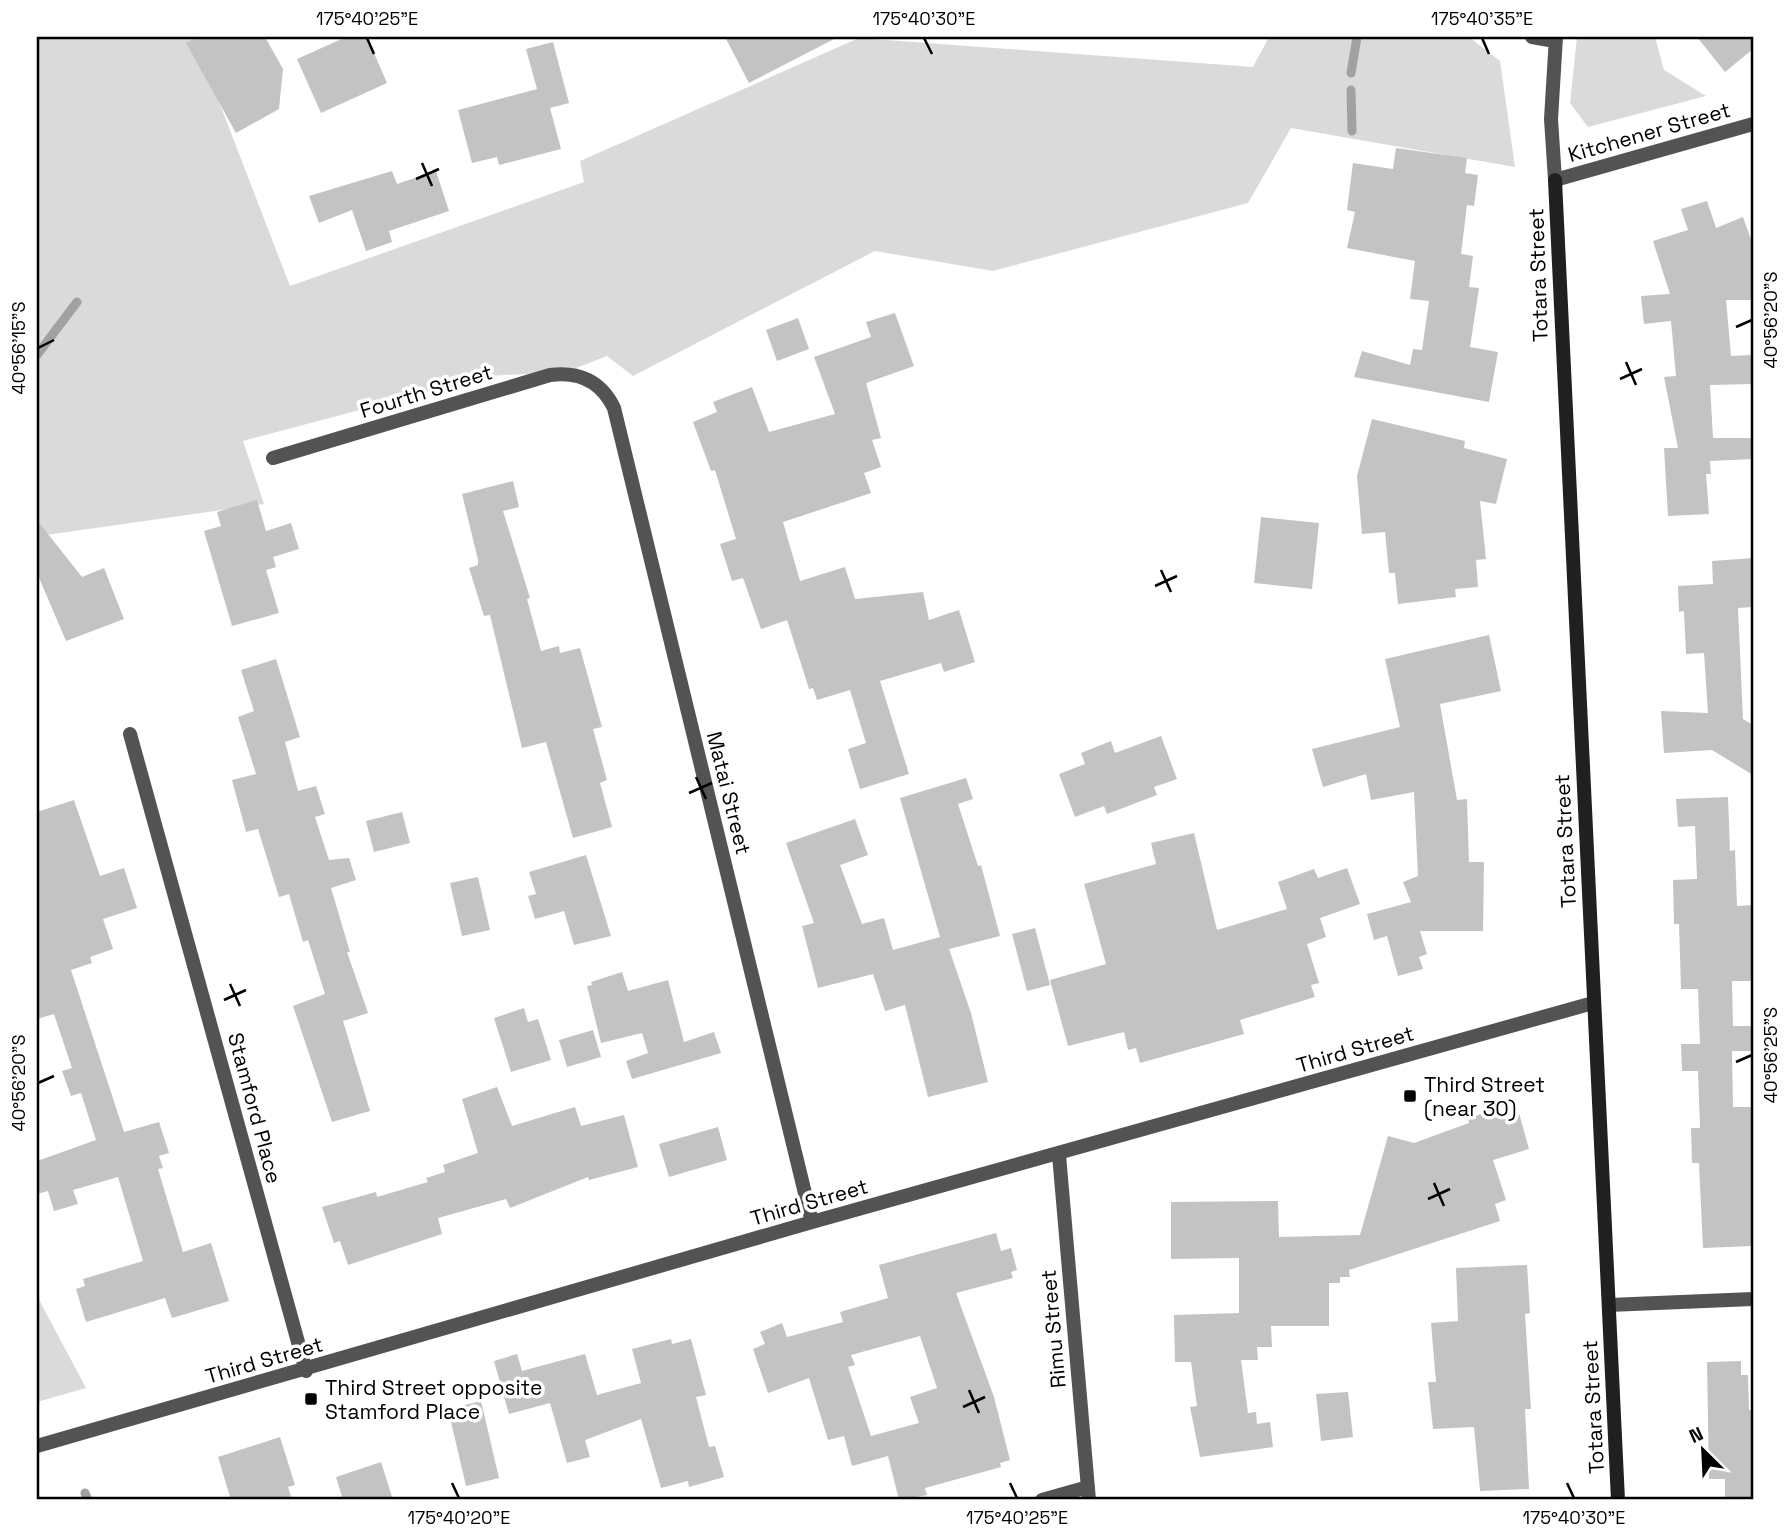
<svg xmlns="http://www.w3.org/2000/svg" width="1790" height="1537" font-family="'Space Grotesk',sans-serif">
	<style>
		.green { fill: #dadada }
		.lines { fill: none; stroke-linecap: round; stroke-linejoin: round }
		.stream { stroke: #a1a1a1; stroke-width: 9 }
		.building { fill: #c3c3c3; fill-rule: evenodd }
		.street { stroke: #535353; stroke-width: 14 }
		.secondary { stroke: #202020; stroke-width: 14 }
		.ticks { fill: none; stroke: #000; stroke-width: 2.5 }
		.poi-dot { fill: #000; stroke: #fff; stroke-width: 2.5 }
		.labels { text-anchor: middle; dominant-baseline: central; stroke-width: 7; stroke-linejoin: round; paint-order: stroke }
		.street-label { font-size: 21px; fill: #000; stroke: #fff }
		.poi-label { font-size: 21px; fill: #000; stroke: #fff; text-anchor: start }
		.neatline { fill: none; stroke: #000; stroke-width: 2.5 }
		.ticks-label { font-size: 18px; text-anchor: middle; fill: #000 }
	</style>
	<rect width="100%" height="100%" fill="#fff"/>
	<!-- green -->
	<path class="green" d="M37 37H194L290 286 584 182 580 161 859 38 1253 67 1269 37H1469L1500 61 1515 167 1291 128 1248 203 993 271 875 251 633 376 607 356 566 372 488 376 243 441 264 504 46 535 37 542Z
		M1577 37H1655L1664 70 1706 96 1588 127 1570 103Z
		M37 1296 86 1388 37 1402Z"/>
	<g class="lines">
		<!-- stream -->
		<path class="stream" d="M1351 73 1357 37
			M1351 90 1352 131
			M37 355 77 302
			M85 1493 88 1500"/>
	</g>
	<!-- building -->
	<path class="building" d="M198 37H265L283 69 279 109 236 133 186 43Z
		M346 37H367L387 83 321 113 297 59Z
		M725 37H838L749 83Z
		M1697 37H1753V49L1725 72Z
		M553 42 569 103 550 108 561 149 499 165 497 157 472 163 458 110 537 89 526 49Z
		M1396 148 1467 158 1465 173 1478 175 1474 206 1467 205 1461 254 1473 256 1469 287 1479 288 1470 347 1498 352 1489 402 1354 377 1362 351 1410 365 1413 349 1422 350 1429 301 1410 299 1415 261 1347 248 1355 212 1347 210 1353 163 1393 169Z
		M392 171 397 184 436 171 449 211 389 231 392 242 366 251 352 210 319 223 309 196Z
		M1707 201 1716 228 1743 217 1753 245V300H1726L1731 356 1751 355 1752 384 1710 385 1713 438H1753V459L1710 461 1711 474H1706L1709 514 1668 516 1664 448H1678L1664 377 1676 376 1671 321 1644 324 1641 296 1670 294 1653 241 1688 230 1681 209Z
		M895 313 914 366 866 383 881 438 872 440 881 467 864 473 871 493 783 522 800 581 845 567 855 599 923 592 929 620 959 610 975 662 944 672 941 663 880 681 909 774 860 789 848 749 866 743 850 690 817 700 813 688 809 689 787 620 761 629 743 578 732 581 720 544 736 539 715 470 711 471 693 422 717 412 713 402 752 387 769 432 835 414 814 357 871 337 866 322Z
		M798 318 809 349 777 361 766 330Z
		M1372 419 1465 441 1464 448 1507 459 1496 504 1480 501 1486 559 1476 560 1478 587 1455 589 1456 597 1398 604 1395 573H1389L1385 532 1362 534 1357 476Z
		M513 481 519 507 503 511 530 598 527 599 541 651 559 646 560 653 580 648 602 727 593 729 607 780 600 783 612 827 573 838 546 742 522 748 490 615 484 616 469 568 478 565V560L462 494Z
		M257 500 266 531 291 523 299 549 273 557 276 567 266 570 279 613 232 626 204 531 221 526 217 512Z
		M1261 517 1319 523 1312 589 1254 583Z
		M37 520 82 577 104 568 124 619 66 641 37 573Z
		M1753 558V607L1738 608 1743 719 1753 725V775L1712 750 1664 753 1661 711 1708 713 1704 653 1686 654 1684 611 1679 612 1678 586 1713 584 1712 561Z
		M1489 635 1501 691 1440 704 1457 800 1467 799 1469 862H1484L1483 931H1420L1427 954 1419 957 1423 969 1398 976 1387 936 1374 940 1367 914 1411 902 1403 882 1418 876 1414 792 1371 800 1366 774 1323 787 1312 749 1400 727 1385 659Z
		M276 659 300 737 285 742 298 791 316 786 325 814 315 817 329 860 349 858 356 880 331 888 350 952H347L368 1013 343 1021 370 1111 332 1122 293 1006 325 994 308 940 303 942 289 894 279 897 258 829 246 832 232 780 256 774 238 717 254 711 241 670Z
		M1161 736 1177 779 1154 787 1157 795 1107 814 1104 806 1075 817 1059 774 1085 764 1081 753 1111 741 1115 753Z
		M966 778 973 799 958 804 978 866 981 865 1000 936 949 949 971 1013 988 1082 928 1097 905 1005 885 1011 873 974 818 988 802 926 814 923 786 843 855 819 868 855 840 865 862 924 884 918 893 950 940 937 900 798Z
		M1728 797 1730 851 1735 850 1737 906 1753 905V981H1732L1733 1026H1753V1051H1732L1733 1107H1753V1246L1703 1248 1699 1163H1692L1691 1128H1700L1698 1071H1682L1681 1044H1700L1698 989H1681L1679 924H1674L1673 880 1697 879 1695 826 1678 827 1676 799Z
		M74 800 100 876 124 868 137 908 103 919 113 949 90 957 92 963 71 970 124 1132 159 1122 169 1153 159 1156 163 1168 158 1169 183 1252 211 1243 229 1301 172 1318 165 1298 86 1322 76 1289 85 1286 83 1279 143 1261 118 1177 73 1190 78 1204 54 1211 48 1191 37 1194V1161L96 1140 81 1093 71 1096 62 1071 72 1068 54 1014 37 1019V812Z
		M402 812 410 843 374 852 366 821Z
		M1194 833 1217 930 1287 909 1278 882 1314 869 1318 878 1347 868 1360 904 1320 918 1326 937 1307 944 1319 983 1311 985 1315 997 1240 1020 1244 1034 1140 1063 1136 1048 1128 1050 1124 1032 1068 1046 1050 980 1106 964 1084 884 1156 864 1151 843Z
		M586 855 611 936 574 945 564 911 535 919 528 896 536 894 529 872Z
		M478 877 490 930 462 936 450 883Z
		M1035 928 1050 985 1027 991 1012 934Z
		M622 972 628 991 668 980 684 1042 714 1032 721 1053 632 1079 626 1061 648 1053 642 1033 601 1043 587 986 592 985 591 982Z
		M524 1008 528 1022 538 1019 551 1060 511 1072 494 1018Z
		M593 1030 601 1057 567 1067 559 1040Z
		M497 1087 512 1126 575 1107 581 1126 624 1115 638 1167 589 1180 588 1177 510 1208 506 1199 438 1218 442 1234 348 1265 340 1241 334 1243 322 1207 376 1192 377 1197 428 1182 426 1178 445 1172 443 1165 478 1153 462 1099Z
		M1499 1109 1501 1118 1519 1113 1529 1149 1493 1160 1506 1200 1495 1204 1500 1221 1349 1270 1350 1277H1340V1283H1329V1326H1271L1272 1347H1257L1258 1360H1241L1248 1413 1256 1412 1257 1424 1270 1422 1273 1447 1200 1457 1190 1407 1197 1406 1191 1362H1175L1174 1315 1239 1313V1258L1171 1259V1202L1278 1201 1279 1237 1360 1235 1388 1136 1414 1143 1469 1123 1468 1118Z
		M718 1127 727 1160 669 1177 659 1144Z
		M996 1233 1001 1251 1011 1248 1017 1270 1011 1272 1013 1278 956 1293 994 1397 1010 1460 1000 1463 1001 1467 925 1488 927 1495 899 1500 888 1456 852 1466 844 1436 828 1440 809 1378 768 1393 753 1349 765 1344 760 1332 782 1323 787 1337 843 1322 840 1312 888 1298 879 1265ZM920 1336 937 1388 910 1397 919 1423 871 1436 848 1367 855 1365 851 1355Z
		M1527 1265 1530 1313 1525 1314 1531 1409H1525L1529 1489 1480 1491 1474 1427 1433 1429 1428 1382H1436L1431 1323 1458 1321 1456 1268Z
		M671 1339 672 1344 691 1339 706 1395 696 1397 709 1447 715 1446 724 1477 689 1487 688 1481 661 1488 641 1419 585 1440 590 1457 567 1463 550 1403 509 1414 494 1361 517 1354 522 1371 585 1354 597 1395 641 1383 632 1349Z
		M1741 1361V1375H1748L1749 1410H1753V1500H1725V1479H1709L1707 1362Z
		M1348 1392 1353 1437 1321 1441 1316 1394Z
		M481 1401 499 1478 466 1486 448 1409Z
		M280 1437 295 1485 288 1487 292 1500H231L218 1457Z
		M381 1462 393 1500H343L336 1477Z"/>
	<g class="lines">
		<!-- street -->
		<path class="street" d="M1532 37 1555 41
			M1556 37 1551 119 1555 180 1753 124
			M273 458 550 375C578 371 601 381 614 408L812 1222
			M130 734 306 1371
			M1059 1155 1089 1500
			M1609 1305 1753 1299
			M37 1446 812 1222 1593 1003
			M1042 1500 1088 1487"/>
		<!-- secondary -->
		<path class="secondary" d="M1555 180 1618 1500"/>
	</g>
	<!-- ticks -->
	<path class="ticks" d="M367 38 374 54M924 38 932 54M1482 38 1489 54M422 163 432 186M416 179 439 169M1736 327 1752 320M38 348 54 340M1626 362 1636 385M1620 379 1642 369M1161 570 1171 592M1155 586 1177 576M696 777 706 799M689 793 712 783M230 984 240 1006M224 1000 246 990M1736 1062 1752 1055M38 1083 54 1076M1434 1183 1444 1206M1428 1199 1450 1189M969 1390 979 1413M963 1407 985 1397M452 1483 459 1498M1010 1483 1017 1498M1567 1483 1574 1498"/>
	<!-- markers -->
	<g class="poi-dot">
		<rect x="1403" y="1089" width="14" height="14" rx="3.5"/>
		<rect x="304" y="1392" width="14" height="14" rx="3.5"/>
	</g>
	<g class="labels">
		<!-- street labels -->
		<g class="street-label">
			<text transform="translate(1649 132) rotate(-16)">Kitchener Street</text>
			<text transform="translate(1538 275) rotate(-92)">Totara Street</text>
			<text transform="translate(426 391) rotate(-17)">Fourth Street</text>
			<text transform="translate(729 793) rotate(76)">Matai Street</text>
			<text transform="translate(1565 841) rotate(-93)">Totara Street</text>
			<text transform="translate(1355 1049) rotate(-16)">Third Street</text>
			<text transform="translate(255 1108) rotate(75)">Stamford Place</text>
			<text transform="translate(809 1202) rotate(-16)">Third Street</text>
			<text transform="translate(1053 1329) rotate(-95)">Rimu Street</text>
			<text transform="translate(264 1360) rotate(-16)">Third Street</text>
			<text transform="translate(1593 1407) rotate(-93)">Totara Street</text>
		</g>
		<!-- poi labels -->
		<g class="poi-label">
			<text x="1424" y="1084">Third Street<tspan x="1424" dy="24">(near 30)</tspan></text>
			<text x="325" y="1387">Third Street opposite<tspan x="325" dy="24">Stamford Place</tspan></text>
		</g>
	</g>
	<!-- border -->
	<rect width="1790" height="1537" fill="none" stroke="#ffffff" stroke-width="77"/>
	<!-- north arrow -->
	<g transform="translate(1703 1450) rotate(336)" stroke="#ffffff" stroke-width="5" paint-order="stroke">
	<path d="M0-5L12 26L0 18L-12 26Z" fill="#000000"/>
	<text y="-10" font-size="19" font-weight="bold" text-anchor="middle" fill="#000000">N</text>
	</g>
	<rect x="38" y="38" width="1714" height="1460" class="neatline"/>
	<g class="ticks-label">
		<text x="367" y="25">175°40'25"E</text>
		<text x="924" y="25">175°40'30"E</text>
		<text x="1482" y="25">175°40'35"E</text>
		<text transform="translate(1771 320) rotate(-90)" y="6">40°56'20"S</text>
		<text transform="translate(19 348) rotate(-90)" y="6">40°56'15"S</text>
		<text transform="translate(1771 1055) rotate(-90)" y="6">40°56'25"S</text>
		<text transform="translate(19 1083) rotate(-90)" y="6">40°56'20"S</text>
		<text x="459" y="1524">175°40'20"E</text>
		<text x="1017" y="1524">175°40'25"E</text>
		<text x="1574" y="1524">175°40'30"E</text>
	</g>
</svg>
